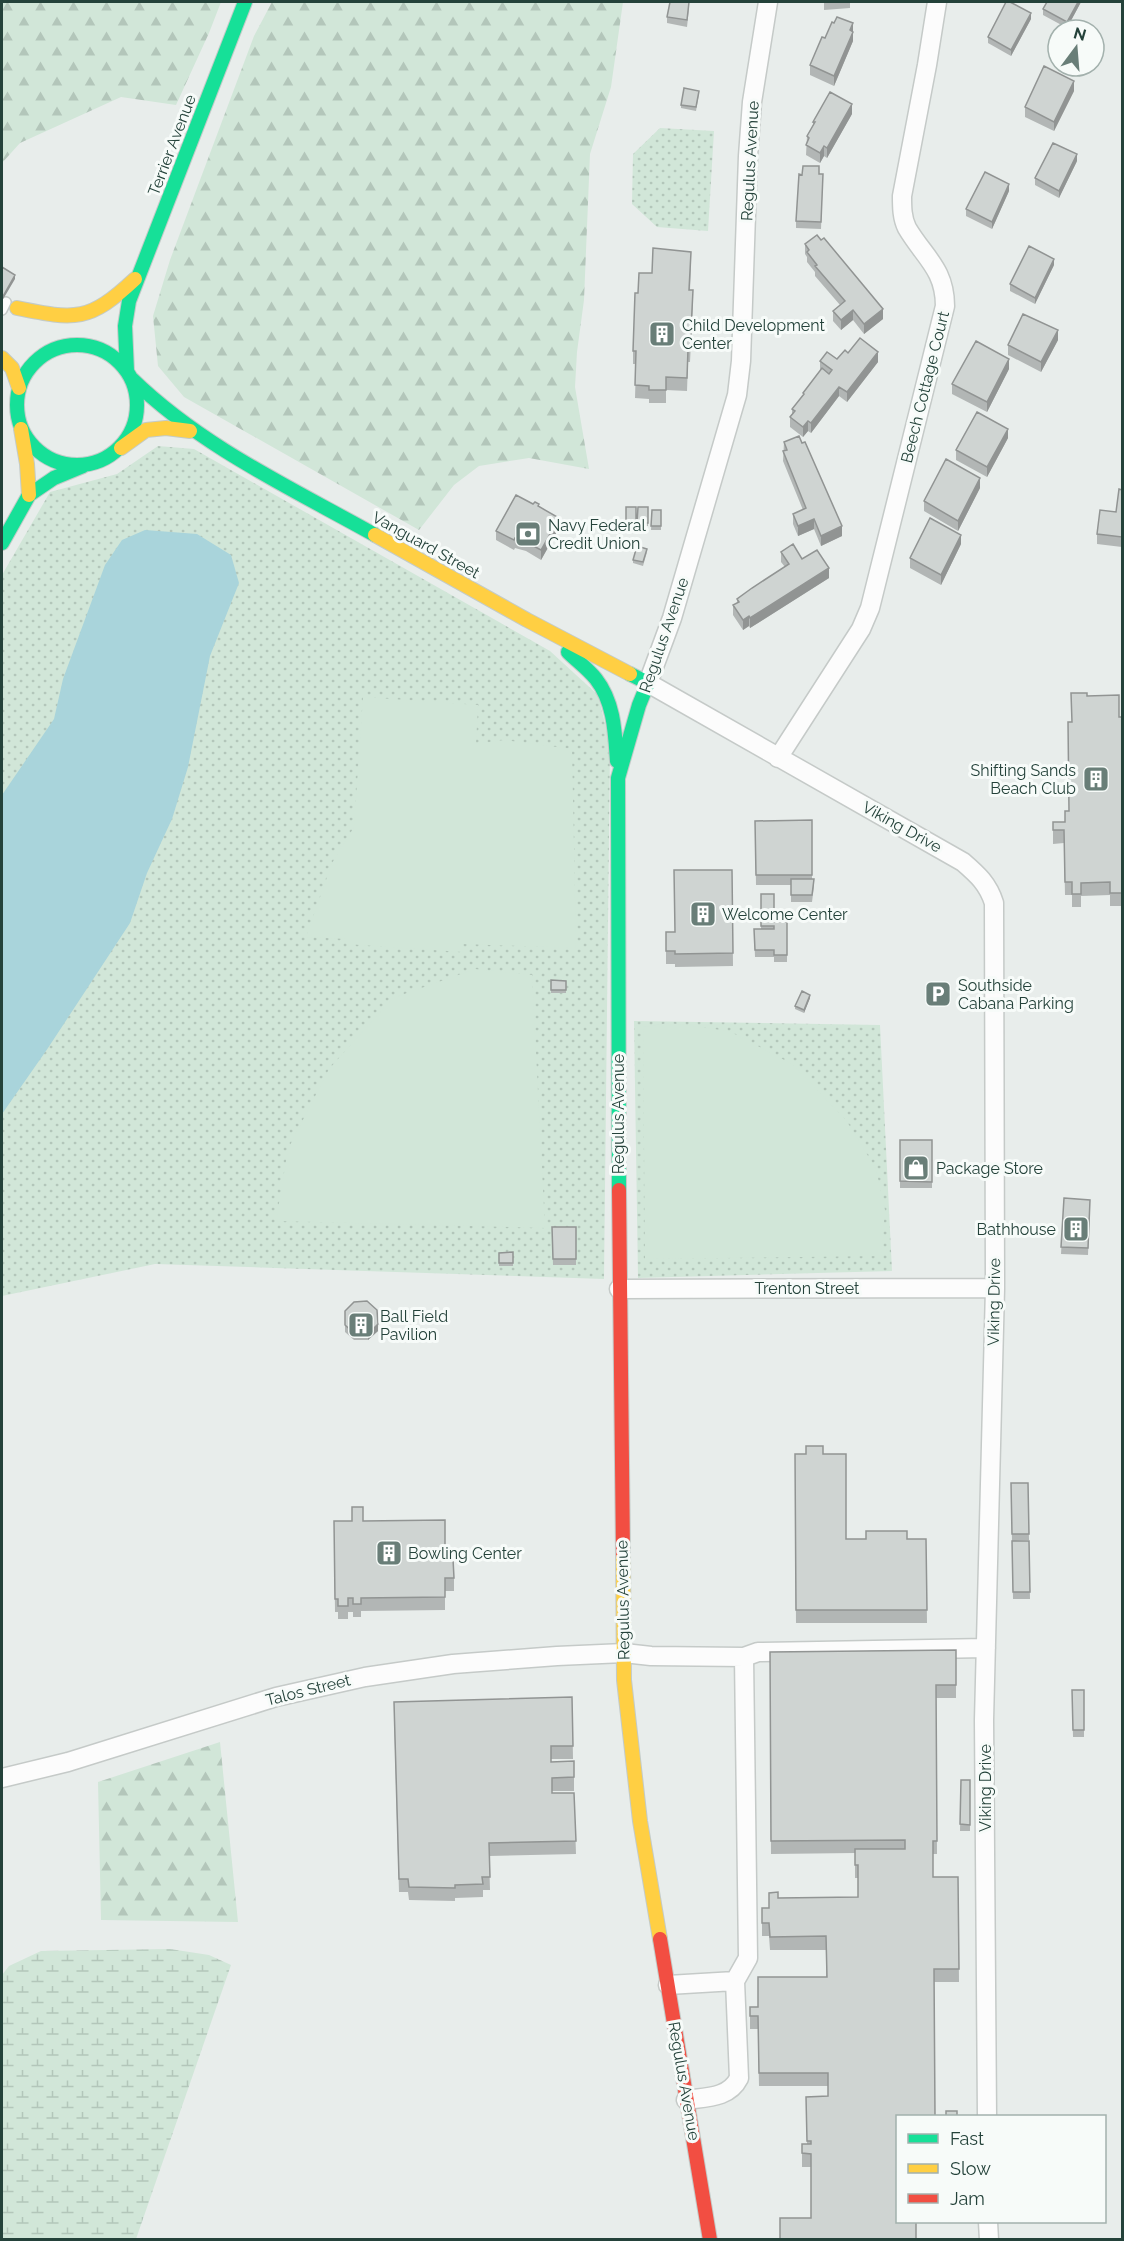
<svg xmlns="http://www.w3.org/2000/svg" width="1124" height="2241" font-family="Raleway,sans-serif">
	<style>
		.grass { fill: url(#grass-dots) }
		.forest { fill: url(#forest-firs) }
		.wetland { fill: url(#wetland-marsh) }
		.garden { fill: #d1e6d8 }
		.water { fill: #a9d4db }
		.lines { fill: none; stroke-linecap: round; stroke-linejoin: round }
		.lane-casing { stroke: #c5cac8; stroke-width: 12 }
		.street-casing { stroke: #c5cac8; stroke-width: 21 }
		.fast-casing { stroke: #c3cbc8; stroke-width: 16 }
		.slow-casing { stroke: #c3cbc8; stroke-width: 16 }
		.jam-casing { stroke: #c3cbc8; stroke-width: 16 }
		.lane { stroke: #fcfcfc; stroke-width: 9 }
		.street { stroke: #fcfcfc; stroke-width: 18 }
		.fast { stroke: #16e098; stroke-width: 14 }
		.slow { stroke: #ffcf43; stroke-width: 14 }
		.jam { stroke: #f24e42; stroke-width: 14 }
		.wall { fill: #b2b6b5 }
		.shaded-wall { fill: #919493 }
		.building { fill: #cfd4d2; stroke: #919493; stroke-width: 1.5 }
		.labels { text-anchor: middle; dominant-baseline: central; stroke-width: 6; stroke-linejoin: round; paint-order: stroke }
		.street-label { font-size: 16px; fill: #24423a; stroke: #f7fbf9 }
		.poi-label { font-size: 16px; fill: #24423a; stroke: #f7fbf9; text-anchor: start }
	</style>
	<defs>
		<pattern id="grass-dots" width="8" height="8" patternUnits="userSpaceOnUse" patternTransform="scale(1.5)"><rect width="8" height="8" fill="#d1e6d8"/><path d="M2 2h.1M6 6h.1" fill="none" stroke="#b3c6ba" stroke-width="1.8" stroke-linecap="round"/></pattern>
		<pattern id="forest-firs" width="22" height="20" patternUnits="userSpaceOnUse" patternTransform="scale(1.5)"><rect width="22" height="20" fill="#d1e6d8"/><path d="M5 1l3.5 6h-7zM16 11l3.5 6h-7z" fill="#b3c6ba"/></pattern>
		<pattern id="wetland-marsh" width="20" height="14" patternUnits="userSpaceOnUse" patternTransform="scale(1.5)"><rect width="20" height="14" fill="#d1e6d8"/><path d="M1 5h8M5 5V1M11 12h8M15 12V8" fill="none" stroke="#b3c6ba"/></pattern>
	</defs>
	<rect width="100%" height="100%" fill="#e8edeb"/>
	<!-- grass -->
	<path class="grass" d="M660 128 714 131 708 231 657 227 632 204 633 154Z
		M158 446 194 449 550 651 598 695 610 744 604 1279 155 1264 2 1296V575L50 492 117 474Z
		M634 1021 880 1025 892 1271 638 1278Z"/>
	<!-- forest -->
	<path class="forest" d="M2 2H221L209 33 176 105 121 97 20 143 2 163Z
		M272 2H623L611 87 590 154 584 300 577 352 575 387 589 469 529 458 479 466 454 485 419 530 184 397 158 366 153 316 170 260 254 36Z
		M220 1742 238 1922 101 1920 98 1782Z"/>
	<!-- wetland -->
	<path class="wetland" d="M170 1949 209 1955 231 1965 136 2239H2V1975L9 1966 41 1951Z"/>
	<!-- garden -->
	<path class="garden" d="M363 697 478 705 476 744 504 740 572 749 576 948 463 944 462 952 346 944V939L306 937 332 863 354 827Z
		M475 969 532 975 545 1228 276 1221 288 1149 329 1069 393 998Z
		M669 1023 729 1031 792 1064 846 1120 876 1169 885 1210 881 1256 645 1259 643 1027Z"/>
	<!-- water -->
	<path class="water" d="M145 530 197 534 231 555 239 583 210 656 188 767 172 819 147 873 130 923 48 1048 2 1114V795L54 719 63 679 105 565 122 540Z"/>
	<g class="lines">
		<defs>
			<path id="lane" d="M2 310 6 302"/>
			<path id="street" d="M768 2 752 102 748 156 741 361 737 395 672 618 648 683 963 862C978 875 988 884 994 903L995 1288 984 1720 987 2116
				M778 758 861 629 870 608 945 306C945 269 924 257 907 228 902 218 902 207 902 196L927 65 937 2
				M619 1289 995 1288
				M744 1657 758 1652 986 1648
				M2 1778 68 1762 276 1697 365 1677 453 1664 557 1656 624 1653 651 1656 744 1657 748 1958 735 1981 739 2078C729 2098 707 2097 686 2100
				M668 1985 735 1981
				M988 2222 989 2240"/>
			<path id="fast" d="M17 405a60 60 0 1 1 120 0a60 60 0 1 1-120 0Z
				M127 371 125 326 129 301 245 2
				M132 379C202 447 291 488 375 535
				M2 543 29 495 54 478 83 466
				M568 652C577 661 588 669 596 679 614 702 615 732 617 761
				M619 1190 618 778 639 705 648 683 630 674"/>
			<path id="slow" d="M17 308C76 320 89 322 135 279
				M2 358 12 368 19 388
				M21 429 27 464 29 495
				M121 448 146 430 166 428 190 431
				M375 535 527 620 630 674
				M623 1554 624 1680 640 1821 660 1939"/>
			<path id="jam" d="M619 1190 623 1554
				M660 1939 710 2240"/>
		</defs>
		<!-- lane casing -->
		<use href="#lane" class="lane-casing"/>
		<!-- street casing -->
		<use href="#street" class="street-casing"/>
		<!-- fast casing -->
		<use href="#fast" class="fast-casing"/>
		<!-- slow casing -->
		<use href="#slow" class="slow-casing"/>
		<!-- jam casing -->
		<use href="#jam" class="jam-casing"/>
		<!-- lane -->
		<use href="#lane" class="lane"/>
		<!-- street -->
		<use href="#street" class="street"/>
		<!-- fast -->
		<use href="#fast" class="fast"/>
		<!-- slow -->
		<use href="#slow" class="slow"/>
		<!-- jam -->
		<use href="#jam" class="jam"/>
	</g>
	<!-- wall -->
	<path class="wall" d="M824 2H850V8L824 10Z
		M1081 2 1067 28 1043 15V9Z
		M689 8 687 27 667 23V17Z
		M1031 19 1011 56 988 43V37Z
		M834 23H853V41L834 86 810 75V65Z
		M1074 91 1054 131 1025 117V107Z
		M699 94 696 111 681 108V105Z
		M852 114 827 158 824 156 820 163 806 155 807 136 813 125V122Z
		M1077 161 1059 198 1035 185V178Z
		M819 174H823L821 229 796 228V221Z
		M1009 191 992 229 966 216V209Z
		M805 244 883 319 864 334 853 320 841 330 833 321V311L840 305 815 276V272L807 262V257L805 254Z
		M691 265 690 290 693 303 690 362H688L687 391 666 390V403H649V399L635 398 636 364H633V351L638 293Z
		M1054 265 1035 304 1010 291V284Z
		M1058 340 1041 372 1008 355V345Z
		M848 353 878 362 847 402 839 396 811 433 808 431 803 437 790 427V417L792 414V409L803 396V393L820 371V361L837 359Z
		M1009 369 987 412 952 394V384Z
		M1008 438 987 477 956 460V450Z
		M784 442 842 536 821 546 814 529 798 536 793 524V514L803 510 783 461Z
		M980 488 958 531 924 511V501Z
		M1122 490V547L1097 544V534L1116 512Z
		M539 507 559 528 541 560 526 551 515 548 514 550 496 540V531Z
		M626 507H636V527L626 526Z
		M638 507H648V526H637Z
		M652 510H661V530H651Z
		M961 544 941 585 910 568V558Z
		M647 552 643 566 633 563V560Z
		M781 552 802 559 829 578 750 628 749 626 743 630 733 615V605L737 603V599L785 567 781 562Z
		M1122 717V906H1110V895L1081 896V907H1072V895H1065L1064 843 1053 844V822H1065L1069 811 1072 722Z
		M812 820V879L814 886 812 902H791V885H756L755 821Z
		M732 870 733 966 675 967V964H666V932H675Z
		M761 894 774 922H787V962H774V957H755L754 929H761Z
		M551 980 566 981V993H551Z
		M810 998 804 1013 795 1009V1006Z
		M900 1140H932V1188H900Z
		M1064 1198 1090 1200 1088 1255 1061 1254Z
		M552 1227H576V1265H553Z
		M513 1252V1266H499V1253Z
		M345 1311 378 1331 368 1340H354L345 1332Z
		M795 1454H823L846 1539H926L927 1623H796Z
		M1011 1483H1028L1029 1540 1012 1541Z
		M334 1521H363L445 1559 454 1578V1591H445V1610L361 1611V1617H353V1612H348V1619H338V1612H335Z
		M1012 1541H1029L1030 1599H1013Z
		M956 1650V1698H936L937 1854H933V1877H958L959 1982H934L811 2218V2167H802V2144H807L806 2097 828 2096V2086H759L758 2029H750V2007H758L826 1977V1950H770L769 1936H762V1908H769L778 1898 858 1897V1878H855V1853L771 1854 770 1652Z
		M1072 1690H1084V1737H1073Z
		M572 1697 573 1759H551V1762L574 1761V1791H552V1793H574L576 1854 489 1856 490 1890H483V1897L455 1898V1901L409 1900 408 1892H399L394 1715Z
		M961 1780H970V1831H960Z"/>
	<!-- shaded-wall -->
	<path class="shaded-wall" d="M1078 2H1081L1067 28V22Z
		M1031 13V19L1011 56V50Z
		M853 23V41L834 86V76Z
		M1074 81V91L1054 131V122Z
		M852 104V114L827 158V148Z
		M824 146V156L820 163V153Z
		M1077 154V161L1059 198V191Z
		M1009 184V191L992 229V222Z
		M1054 259V265L1035 304V298Z
		M15 275V279L2 301V298Z
		M883 309V319L864 334V324Z
		M853 310V320L841 330V320Z
		M1058 330V340L1041 372V362Z
		M878 352V362L847 402V392Z
		M1009 359V369L987 412V402Z
		M839 387V396L811 433V423Z
		M808 421V431L803 437V427Z
		M1008 429V438L987 477V467Z
		M980 478V488L958 531V521Z
		M559 518V528L541 560V550Z
		M814 519V529L798 536V526Z
		M842 526V536L821 546V536Z
		M961 535V544L941 585V575Z
		M829 568V578L750 628V618Z
		M749 616V626L743 630V620Z
		M810 995V998L804 1013V1010Z
		M378 1324V1331L368 1340V1334Z"/>
	<!-- building -->
	<path class="building" d="M670 2H689L687 20 667 17Z
		M1006 2H1010L1031 13 1011 50 988 37Z
		M1047 2H1078L1067 22 1043 9Z
		M837 17 853 23 850 30 853 32 834 76 810 65 822 37 825 38 832 22 834 23Z
		M1044 66 1074 81 1054 122 1025 107Z
		M684 88 699 91 696 107 681 105Z
		M830 92 852 104 827 148 824 146 820 153 806 145 809 138 807 136 815 122H813Z
		M1053 143 1077 154 1059 191 1035 178Z
		M803 166H819V174H823L821 222 796 221 799 174 802 175Z
		M985 172 1009 184 992 222 966 209Z
		M817 235 821 240 824 238 883 309 864 324 853 310 841 320 833 311 845 301 815 266 817 265 807 252 809 250 805 244Z
		M1029 246 1054 259 1035 298 1010 284Z
		M653 248 691 252 689 290H693L690 349H688L687 378 666 377V390H649V386L635 385 636 351H633L635 293H638L639 273H652Z
		M2 267 15 275 2 298Z
		M1023 314 1058 330 1041 362 1008 345Z
		M860 338 878 352 847 392 839 387 811 423 808 421 803 427 790 417 795 411 792 409 804 394 803 393 822 368 829 374 832 370 820 361 827 352 837 359 845 350 848 353Z
		M976 341 1009 359 987 402 952 384Z
		M977 412 1008 429 987 467 956 450Z
		M799 436 802 443 805 442 842 526 821 536 814 519 798 526 793 514 806 508 783 451 787 450 784 442Z
		M946 459 980 478 958 521 924 501Z
		M1119 489 1122 490V537L1097 534 1100 510 1116 512Z
		M516 495 533 504 535 502 539 504 538 506 559 518 541 550 526 542 515 538 514 540 496 531Z
		M626 507H636V523H626Z
		M638 507H648V523H637Z
		M652 510H661V526H651Z
		M930 518 961 535 941 575 910 558Z
		M793 544 802 559 817 550 829 568 750 618 749 616 743 620 733 605 739 602 737 599 752 588 789 564 781 552Z
		M637 546 647 549 643 562 633 560Z
		M1071 693H1087V696L1119 695V717H1122V893H1110V882L1081 883V894H1072V882H1065L1064 830H1053V822H1065V811H1069L1068 722H1072Z
		M812 820V875H756L755 821Z
		M674 870H732L733 953 675 954V951H666V932H675Z
		M791 879H814L812 895H791Z
		M761 894H774V922H787V955H774V950H755L754 929H774V926H761Z
		M551 980 566 981V990H551Z
		M802 991 810 995 804 1010 795 1006Z
		M900 1140H932V1182L900 1181Z
		M1064 1198 1090 1200 1088 1248 1061 1247Z
		M552 1227H576V1259H553Z
		M513 1252V1263H499V1253Z
		M367 1301 377 1310 378 1324 368 1334 354 1333 345 1325V1311L354 1302Z
		M806 1446H823V1454H846V1539H866V1531H907V1539H926L927 1610H796L795 1454H806Z
		M1011 1483H1028L1029 1534H1012Z
		M352 1507H363V1521L445 1520V1559H453L454 1578H445V1597L361 1598V1604H353V1598H348V1606H338V1599H335L334 1521H352Z
		M1012 1541H1029L1030 1592H1013Z
		M956 1650V1685H936L937 1841H933V1877H958L959 1969H934L935 2116H897V2222H916V2240H780V2218H811V2154L802 2153V2144H811V2141H807L806 2097 828 2096V2073H759L758 2016H750V2007H758V1977H827L826 1936 770 1937 769 1923H762V1908H769V1893L778 1892V1898L858 1897V1865H855V1849H905V1840L771 1841 770 1652Z
		M1072 1690H1084V1730H1073Z
		M572 1697 573 1746H551V1762L574 1761V1777L552 1778V1793H574L576 1841 489 1843 490 1877H482L483 1884 455 1885V1888L409 1887 408 1879H399L394 1702Z
		M961 1780H970V1825L960 1824Z
		M946 2111H957V2116H946Z"/>
	<!-- icons -->
	<defs>
		<symbol id="building-square" viewBox="-11 -11 22 22"><rect x="-9" y="-9" width="18" height="18" rx="4" fill="#697e78" stroke="#f7fbf9"/><path d="M-4-6H4V6H1V3H-1V6H-4ZM-2.5-4.3h1.7v1.8h-1.7ZM.8-4.3h1.7v1.8H.8ZM-2.5-1h1.7V.8h-1.7ZM.8-1h1.7V.8H.8Z" fill="#fff"/></symbol>
		<symbol id="bank-square" viewBox="-11 -11 22 22"><rect x="-9" y="-9" width="18" height="18" rx="4" fill="#697e78" stroke="#f7fbf9"/><path d="M-6-4H6V4H-6ZM0-2.3a2.3 2.3 0 1 0 0 4.6a2.3 2.3 0 1 0 0-4.6Z" fill="#fff"/></symbol>
		<symbol id="parking-square" viewBox="-11 -11 22 22"><rect x="-9" y="-9" width="18" height="18" rx="4" fill="#697e78" stroke="#f7fbf9"/><path d="M-3.5-5.5H1a3.5 3.5 0 0 1 0 7H-1V5.5H-3.5ZM-1-3.4V-.6H.8a1.4 1.4 0 0 0 0-2.8Z" fill="#fff"/></symbol>
		<symbol id="shop-square" viewBox="-11 -11 22 22"><rect x="-9" y="-9" width="18" height="18" rx="4" fill="#697e78" stroke="#f7fbf9"/><path d="M-5-2.5h2.3a2.7 3.5 0 0 1 5.4 0H5L5.5 6h-11ZM-1.5-2.5h3a1.5 2.3 0 0 0-3 0Z" fill="#fff"/></symbol>
	</defs>
	<g fill-rule="evenodd">
		<use href="#building-square" x="647" y="319" width="30" height="30"/>
		<use href="#bank-square" x="513" y="519" width="30" height="30"/>
		<use href="#building-square" x="1081" y="764" width="30" height="30"/>
		<use href="#building-square" x="688" y="899" width="30" height="30"/>
		<use href="#parking-square" x="923" y="979" width="30" height="30"/>
		<use href="#shop-square" x="901" y="1153" width="30" height="30"/>
		<use href="#building-square" x="1061" y="1214" width="30" height="30"/>
		<use href="#building-square" x="346" y="1310" width="30" height="30"/>
		<use href="#building-square" x="374" y="1538" width="30" height="30"/>
	</g>
	<g class="labels">
		<!-- street labels -->
		<g class="street-label">
			<text transform="translate(172 145) rotate(-69)">Terrier Avenue</text>
			<text transform="translate(750 161) rotate(-87)">Regulus Avenue</text>
			<text transform="translate(925 387) rotate(-76)">Beech Cottage Court</text>
			<text transform="translate(426 545) rotate(29)">Vanguard Street</text>
			<text transform="translate(664 635) rotate(-71)">Regulus Avenue</text>
			<text transform="translate(902 827) rotate(29)">Viking Drive</text>
			<text transform="translate(618 1114) rotate(-90)">Regulus Avenue</text>
			<text x="807" y="1288">Trenton Street</text>
			<text transform="translate(994 1302) rotate(-89)">Viking Drive</text>
			<text transform="translate(623 1600) rotate(-91)">Regulus Avenue</text>
			<text transform="translate(308 1690) rotate(-14)">Talos Street</text>
			<text transform="translate(985 1788) rotate(-90)">Viking Drive</text>
			<text transform="translate(684 2081) rotate(80)">Regulus Avenue</text>
		</g>
		<!-- poi labels -->
		<g class="poi-label">
			<text x="682" y="325">Child Development<tspan x="682" dy="18">Center</tspan></text>
			<text x="548" y="525">Navy Federal<tspan x="548" dy="18">Credit Union</tspan></text>
			<text x="1076" y="770" text-anchor="end">Shifting Sands<tspan x="1076" dy="18">Beach Club</tspan></text>
			<text x="722" y="914">Welcome Center</text>
			<text x="958" y="985">Southside<tspan x="958" dy="18">Cabana Parking</tspan></text>
			<text x="936" y="1168">Package Store</text>
			<text x="1056" y="1229" text-anchor="end">Bathhouse</text>
			<text x="380" y="1316">Ball Field<tspan x="380" dy="18">Pavilion</tspan></text>
			<text x="408" y="1553">Bowling Center</text>
		</g>
	</g>
	<!-- border -->
	<rect width="1124" height="2241" fill="none" stroke="#24423a" stroke-width="6"/>
	<!-- legend -->
	<rect x="896" y="2115" width="210" height="108" fill="#f7fbf9" stroke="#a3b1ad" stroke-width="1.5"/>
	<rect x="908" y="2134" width="30" height="9" fill="#16e098" stroke="#a3b1ad" stroke-width="1.5"/>
	<text x="950" y="2145" font-size="18" fill="#24423a">Fast</text>
	<rect x="908" y="2164" width="30" height="9" fill="#ffcf43" stroke="#a3b1ad" stroke-width="1.5"/>
	<text x="950" y="2175" font-size="18" fill="#24423a">Slow</text>
	<rect x="908" y="2194" width="30" height="9" fill="#f24e42" stroke="#a3b1ad" stroke-width="1.5"/>
	<text x="950" y="2205" font-size="18" fill="#24423a">Jam</text>
	<!-- north arrow -->
	<g transform="translate(1076 48) rotate(16)"><circle r="28" fill="#f7fbf9" stroke="#a3b1ad" stroke-width="1.5"/>
	<path d="M0-4.5L10 22L0 15L-10 22Z" fill="#697e78"/>
	<text y="-9" font-size="16" font-weight="bold" text-anchor="middle" fill="#24423a">N</text>
	</g>
</svg>
